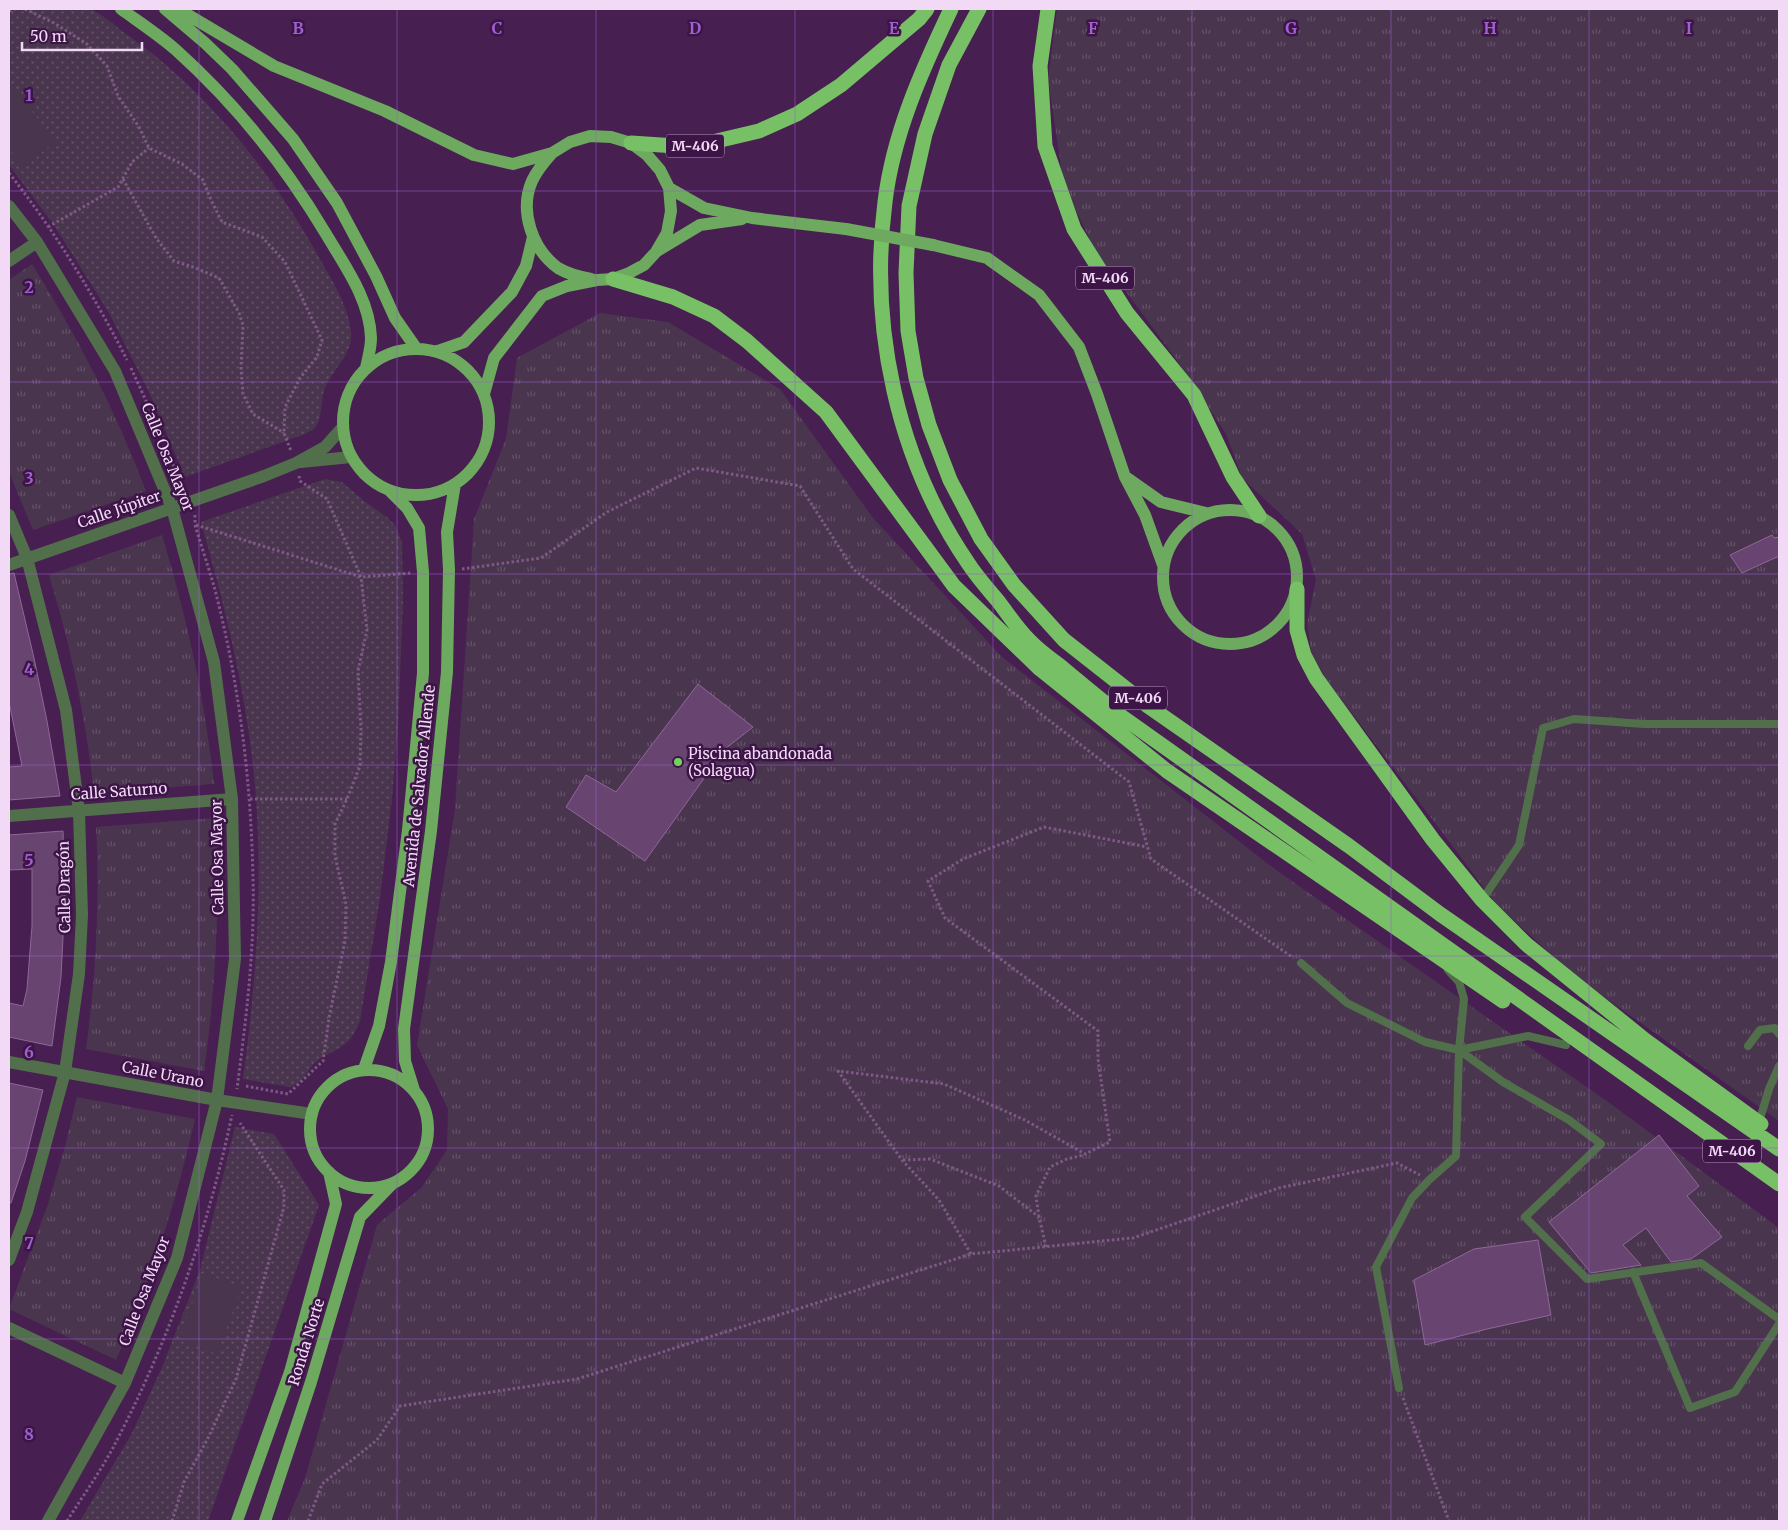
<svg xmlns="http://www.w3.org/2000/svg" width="1788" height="1530" font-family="Merriweather,serif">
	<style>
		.grass { fill: url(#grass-tufts) }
		.park { fill: url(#park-dots) }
		.garden { fill: #4a354f }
		.building { fill: #684470; stroke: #91669b }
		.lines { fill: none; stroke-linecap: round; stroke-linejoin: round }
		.path { stroke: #7d5a84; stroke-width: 3; stroke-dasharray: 2.5 2.5; stroke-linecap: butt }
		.lane { stroke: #526f4b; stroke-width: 8 }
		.street { stroke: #526f4b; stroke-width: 12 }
		.primary { stroke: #6da95f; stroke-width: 12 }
		.highway { stroke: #77c066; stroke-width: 15 }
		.primary-bridge { stroke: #6da95f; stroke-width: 12 }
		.grid { fill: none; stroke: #9f60d0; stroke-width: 1; stroke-opacity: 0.55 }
		.poi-dot { fill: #73d25c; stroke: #3c1445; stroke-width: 2 }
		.labels { text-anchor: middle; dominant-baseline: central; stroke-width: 5; stroke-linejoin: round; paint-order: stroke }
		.shield { fill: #3c1445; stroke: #bb9fc2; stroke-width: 1 }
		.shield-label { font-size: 14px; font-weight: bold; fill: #f2daf7 }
		.street-label { font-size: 15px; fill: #f2daf7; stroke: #3c1445 }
		.poi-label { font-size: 15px; fill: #f2daf7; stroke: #3c1445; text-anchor: start }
		.grid-label { font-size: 16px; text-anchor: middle; font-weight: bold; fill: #9f60d0; stroke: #3c1445; stroke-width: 5; stroke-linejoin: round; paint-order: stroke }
	</style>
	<defs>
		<pattern id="grass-tufts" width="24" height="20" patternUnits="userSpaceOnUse" patternTransform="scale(1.25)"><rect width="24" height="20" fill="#4a354f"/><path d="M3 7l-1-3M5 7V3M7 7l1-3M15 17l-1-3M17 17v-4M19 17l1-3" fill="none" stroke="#655269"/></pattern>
		<pattern id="park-dots" width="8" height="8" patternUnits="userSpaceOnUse" patternTransform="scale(1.25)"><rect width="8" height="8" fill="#4a354f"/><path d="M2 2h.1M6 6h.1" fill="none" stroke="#655269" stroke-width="1.8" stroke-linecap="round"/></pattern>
	</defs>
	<rect width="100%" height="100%" fill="#471f50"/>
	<!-- grass -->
	<path class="grass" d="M1057 9H1779V1121L1576 977 1497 905 1326 679 1311 651 1307 623 1316 580 1302 534 1242 478 1226 434 1179 363 1095 250 1064 186 1048 79Z
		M32 264C77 336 116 411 146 491L33 530 9 472V280Z
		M600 313 668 322 780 389 873 518 1002 657 1276 870 1611 1104 1779 1228V1521H287L305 1478 377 1225 422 1187 447 1150 448 1109 417 1045 455 809 474 519 506 439 517 358Z
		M162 535C187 618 205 699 214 784L94 793C86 719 71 647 49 575Z
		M216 818C220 904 216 986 204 1071L86 1049C96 975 100 902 96 827Z
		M77 1097 195 1119C176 1202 151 1282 116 1360L9 1309 48 1204 65 1146Z"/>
	<!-- park -->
	<path class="park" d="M9 9C22 9 84 6 92 10 104 15 115 26 126 34 208 91 273 174 321 261 333 282 348 306 351 331 354 353 333 369 325 388 320 400 323 418 315 428 313 430 308 432 305 434L185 477 149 392 109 313 54 225 9 165Z
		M325 479 342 482 364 501 388 518 395 525 402 542 403 602 398 727 392 799 380 898 360 1021C356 1030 352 1038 345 1044 335 1052 323 1055 315 1063 307 1071 300 1086 289 1087L243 1079C255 991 262 903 257 815 252 715 228 618 201 522Z
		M235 1127 274 1134 319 1205 208 1521H80L132 1433 163 1365 200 1270Z"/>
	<!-- garden -->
	<path class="garden" d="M13 88 56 141 24 167 9 149V92Z
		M203 1273 242 1287 217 1354 179 1340Z"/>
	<!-- building -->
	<path class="building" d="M1772 535 1774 538 1779 537V556L1742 573 1730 555Z
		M14 573 34 658 47 721 60 796 9 800V767L22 766 9 702V574Z
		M698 684 753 727 725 749 645 861 566 807 586 775 616 792Z
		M63 831 65 897 61 977 52 1046 9 1037V1003L23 1006 27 989 32 926V869L9 870V835Z
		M9 1083 43 1090 25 1161 11 1203H9Z
		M1659 1135 1699 1186 1687 1196 1722 1237 1691 1259 1671 1262 1646 1228 1623 1245 1641 1265 1591 1273 1549 1222Z
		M1538 1240 1551 1315 1487 1329 1425 1345 1414 1280 1474 1249Z"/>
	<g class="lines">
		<!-- path -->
		<path class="path" d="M25 9 54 23 87 44 107 66 118 96 139 127 149 148 182 164 203 180 211 200 222 222 262 237 285 262 322 340 317 357 300 378 285 407 284 433 291 451
			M9 11 15 9
			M9 173C54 230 94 295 127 360
			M123 179 156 238 174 261 196 268 219 278 239 313 243 325 241 368 243 394 253 414 284 433
			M48 227 118 187 132 162 149 148
			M131 368 168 449 179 483 186 490
			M195 515V525C201 545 208 566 214 586 239 681 251 780 253 878 255 949 246 1019 237 1089
			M196 525 361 577 411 573
			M462 569 541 558 607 512 696 468 800 486 853 569 1129 782 1151 859 1292 957
			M250 799H347
			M246 1086 288 1094 323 1061 329 1018 345 941 346 904 335 856V824L347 799 360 766 361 729 358 671 367 630 361 577 327 499 300 481 299 476
			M903 1160 930 1159 999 1186 1039 1217 1046 1247
			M1039 1217 1036 1196 1050 1167 1067 1159 1084 1155
			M971 1254 939 1200 902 1160 838 1071 944 1084 1025 1120 1085 1154 1110 1142 1098 1059V1031L945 918 928 881 963 859 1044 827 1147 847
			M1403 1398 1449 1521
			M67 1521C84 1494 103 1468 117 1440 170 1338 208 1228 232 1115
			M172 1521 184 1482 207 1440 236 1379 284 1207V1190L240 1123
			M308 1521 322 1484 377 1440 400 1406 577 1379 971 1254 1133 1238 1279 1188 1397 1163 1420 1175"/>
		<!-- lane -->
		<path class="lane" d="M1482 900 1519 845 1543 728 1574 719 1644 724H1779
			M1301 963 1347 1003 1425 1042 1459 1050 1503 1082 1569 1120 1601 1144 1525 1217 1587 1279 1701 1263 1779 1319
			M1448 970 1459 982 1464 999 1459 1050 1528 1036 1566 1045
			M1748 1046 1760 1030 1775 1028 1779 1034
			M1759 1122 1769 1089 1779 1066
			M1633 1272 1690 1408 1735 1392 1779 1324
			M1399 1388 1376 1267 1412 1198 1429 1180 1456 1156 1459 1050"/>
		<!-- street -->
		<path class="street" d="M9 206 37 242 115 371 172 508 214 662 232 799 235 959 217 1100 177 1258 125 1383 48 1521
			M9 261 37 242
			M301 462 351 457
			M9 515 27 558 66 710 79 811 82 915 79 974 65 1072 27 1212 9 1260
			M9 565 264 476 296 463 325 447 342 428
			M9 816 232 799
			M9 1062 217 1100 312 1114
			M9 1328 125 1383"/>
		<!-- primary -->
		<path class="primary" d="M121 9C139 22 159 35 176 50 236 104 285 165 326 234 345 266 370 300 371 338 371 348 368 358 366 368
			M165 9 205 43 232 69 293 139 337 203 376 276 395 318 416 348
			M178 9 274 66 385 111 474 155 513 164 552 153 570 142 590 136 611 137 631 143 647 155 660 170 669 188 671 211 667 233 656 252 644 265 629 273 613 279 597 280 567 286 542 296 494 358 484 394
			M552 153C544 162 537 170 532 181 519 211 532 249 558 268 568 274 580 277 591 279
			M669 188 704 208 752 218 846 229
			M933 245 987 258 1039 295 1079 347 1097 394 1125 477 1145 515 1163 565
			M657 251 700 225 742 219
			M343 422a73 73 0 1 1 146 0a73 73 0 1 1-146 0Z
			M438 351 464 342 512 292 526 266 533 237
			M1127 478 1161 502 1206 513
			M1163 577a67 67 0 1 1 134 0a67 67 0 1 1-134 0Z
			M364 1069 379 1026 391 962 408 830 423 673V572L419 528 407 508 390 491
			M310 1129a59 59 0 1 1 118 0a59 59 0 1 1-118 0Z
			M414 1090 405 1061 404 1029 431 831 447 672 449 570 447 532 455 484
			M237 1521 290 1372 336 1204 329 1172
			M265 1521 311 1382 360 1217 392 1184"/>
		<!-- highway -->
		<path class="highway" d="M951 9C922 70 893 134 885 202 869 327 897 459 968 563 977 577 988 589 998 601 1008 614 1017 628 1028 639 1037 649 1048 657 1059 665 1079 682 1100 699 1121 716L1779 1184
			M979 9 949 65 925 134 909 206 906 273 908 331 916 378 929 425 950 480 981 539 1014 585 1064 640 1148 706 1349 846 1440 914 1779 1149
			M1048 9 1040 66 1045 146 1074 229 1127 313 1194 395 1233 477 1259 516
			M631 143 691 147 759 131 797 114 841 85 919 19 927 9
			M613 279 673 297 714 316 747 341 826 412 954 586 1040 669 1167 771 1503 1001
			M1297 589V630L1304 655 1316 678 1433 840 1482 900 1526 944 1645 1040 1761 1124"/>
		<!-- primary-bridge -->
		<path class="primary-bridge" d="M846 229 933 245"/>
	</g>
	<!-- grid -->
	<path class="grid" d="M199 9V1521M397 9V1521M596 9V1521M795 9V1521M993 9V1521M1192 9V1521M1391 9V1521M1589 9V1521M9 191H1779M9 382H1779M9 574H1779M9 765H1779M9 956H1779M9 1148H1779M9 1339H1779"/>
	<!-- markers -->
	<circle class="poi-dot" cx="678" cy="762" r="5"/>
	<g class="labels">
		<!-- shield labels -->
		<g class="shield">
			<rect x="666" y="134.5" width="58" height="23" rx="4"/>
			<rect x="1076" y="266.5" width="58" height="23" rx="4"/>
			<rect x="1109" y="686.5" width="58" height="23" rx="4"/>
			<rect x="1703" y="1139.5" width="58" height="23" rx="4"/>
		</g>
		<g class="shield-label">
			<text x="695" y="146">M-406</text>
			<text x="1105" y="278">M-406</text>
			<text x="1138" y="698">M-406</text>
			<text x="1732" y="1151">M-406</text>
		</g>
		<!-- street labels -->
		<g class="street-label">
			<text transform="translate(168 457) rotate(68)">Calle Osa Mayor</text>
			<text transform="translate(119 509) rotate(-19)">Calle Júpiter</text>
			<text transform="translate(419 786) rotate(-84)">Avenida de Salvador Allende</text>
			<text transform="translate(119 791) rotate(-4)">Calle Saturno</text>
			<text transform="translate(217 857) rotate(-91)">Calle Osa Mayor</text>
			<text transform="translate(64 887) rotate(-91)">Calle Dragón</text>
			<text transform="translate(163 1074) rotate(11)">Calle Urano</text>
			<text transform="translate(144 1291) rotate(-69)">Calle Osa Mayor</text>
			<text transform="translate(306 1342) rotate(-73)">Ronda Norte</text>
		</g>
		<!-- poi labels -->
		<g class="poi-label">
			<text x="688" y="753">Piscina abandonada<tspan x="688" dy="17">(Solagua)</tspan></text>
		</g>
	</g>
	<g class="grid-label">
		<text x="298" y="34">B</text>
		<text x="497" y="34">C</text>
		<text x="695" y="34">D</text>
		<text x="894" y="34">E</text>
		<text x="1093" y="34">F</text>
		<text x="1291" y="34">G</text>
		<text x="1490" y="34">H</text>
		<text x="1689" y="34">I</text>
		<text x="29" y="101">1</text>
		<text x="29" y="293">2</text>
		<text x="29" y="484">3</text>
		<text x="29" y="675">4</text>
		<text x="29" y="866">5</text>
		<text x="29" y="1058">6</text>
		<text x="29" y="1249">7</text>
		<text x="29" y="1440">8</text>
	</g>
	<!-- border -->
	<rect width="1788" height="1530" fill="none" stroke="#f2daf7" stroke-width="20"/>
	<!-- scale -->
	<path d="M22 42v8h120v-8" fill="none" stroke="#f2daf7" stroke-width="2.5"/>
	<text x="30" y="42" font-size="15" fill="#f2daf7" stroke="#3c1445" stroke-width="4" paint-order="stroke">50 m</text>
</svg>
